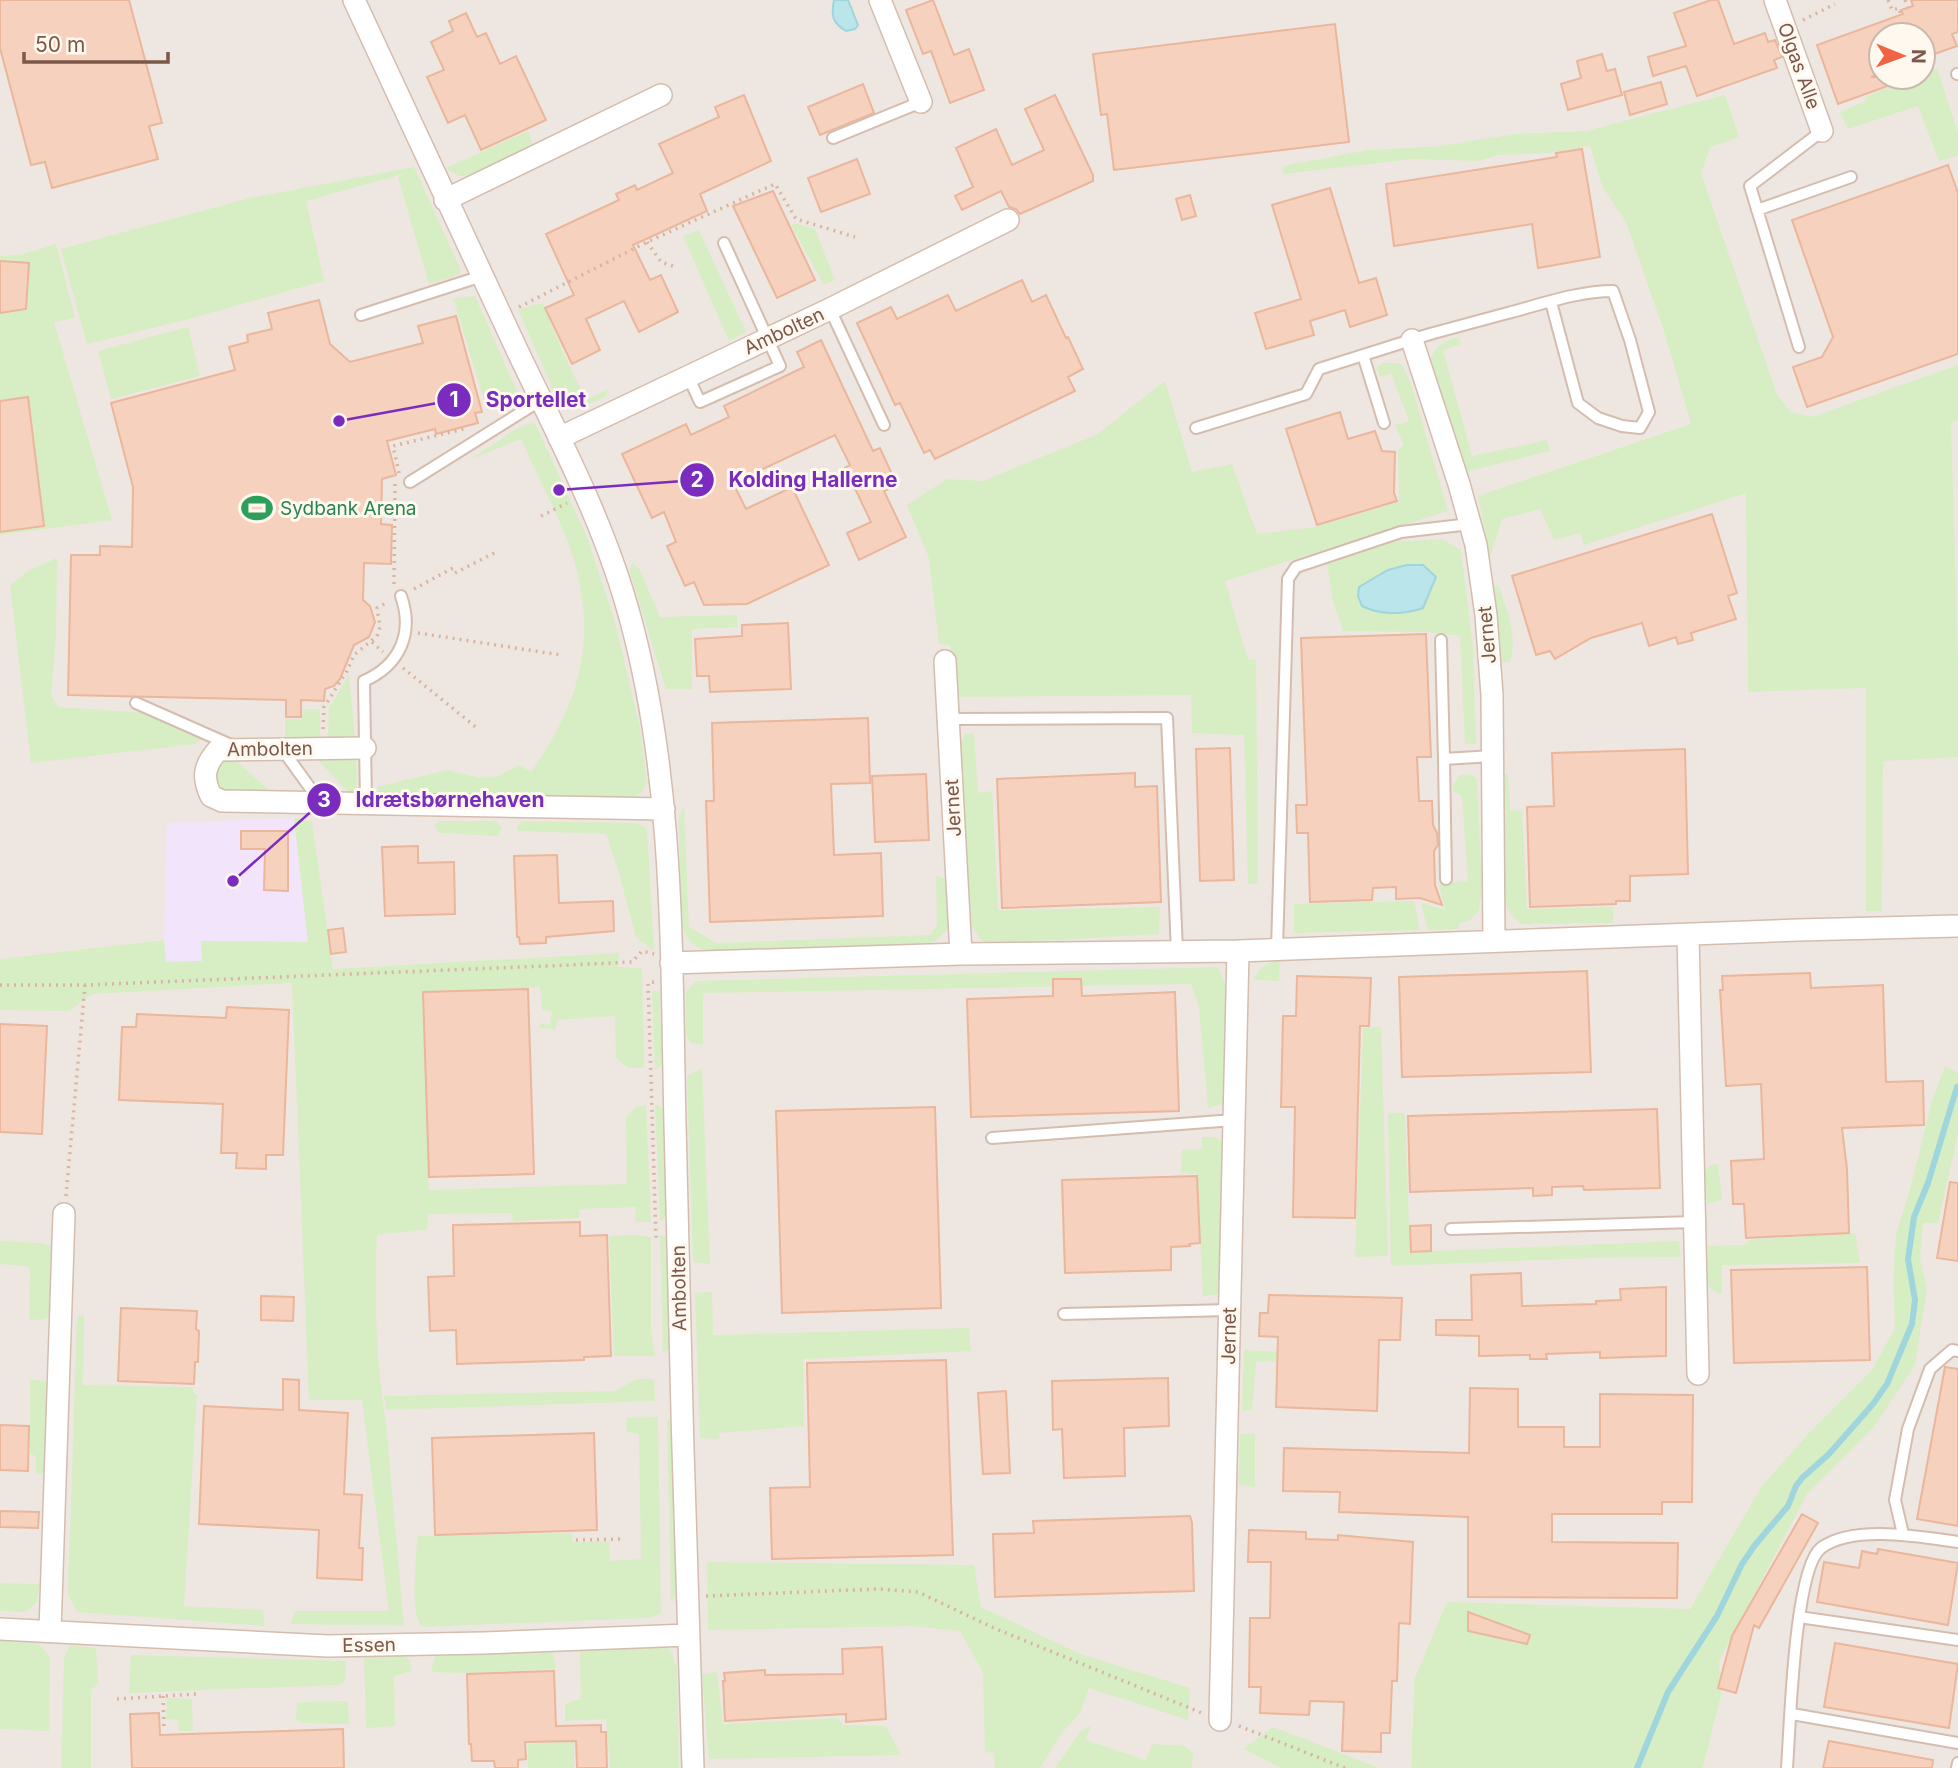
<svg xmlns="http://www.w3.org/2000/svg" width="1958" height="1768" font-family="Inter,sans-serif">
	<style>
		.industrial { fill: #eee7e1; fill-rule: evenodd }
		.education { fill: #f1e4fb }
		.green { fill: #d7edc4 }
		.water { fill: #bae5ea; stroke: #9fd5dc; stroke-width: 2 }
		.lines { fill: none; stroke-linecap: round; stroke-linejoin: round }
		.stream { stroke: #9fd5dc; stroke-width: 6 }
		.building { fill: #f6d1bd; stroke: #eab69c; stroke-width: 2 }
		.service-casing { stroke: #d4bdae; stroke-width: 14 }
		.minor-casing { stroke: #d4bdae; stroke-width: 24 }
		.path { stroke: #dbb49f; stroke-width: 3.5; stroke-dasharray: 2 5; stroke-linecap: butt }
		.service { stroke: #fff; stroke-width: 10 }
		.minor { stroke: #fff; stroke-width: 21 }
		.labels { text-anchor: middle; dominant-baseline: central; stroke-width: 6; stroke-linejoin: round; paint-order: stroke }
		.street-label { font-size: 19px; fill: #7b5849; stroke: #fff8ef }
		.leisure-label { font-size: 19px; fill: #27864d; stroke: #fff8ef; text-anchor: start }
		.leader { fill: none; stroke: #7b2cbf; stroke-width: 2.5 }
		.callout-dot { fill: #7b2cbf; stroke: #fff8ef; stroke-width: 2.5 }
		.mark-label { font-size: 21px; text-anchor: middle; font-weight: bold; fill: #fff }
		.callout-label { font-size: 21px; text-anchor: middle; font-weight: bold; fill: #7b2cbf; stroke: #fff8ef; stroke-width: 6; stroke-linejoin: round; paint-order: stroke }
	</style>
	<rect width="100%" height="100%" fill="#fef4e7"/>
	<!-- industrial -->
	<path class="industrial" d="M0 0H1958V1768H1703L1721 1696 1414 1680 1411 1768H1380L1273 1728 1243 1749 1280 1768H0ZM1881 35H1923V77H1881Z"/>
	<!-- education -->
	<path class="education" d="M294 818 308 942 201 941 203 961 165 962 164 940 167 823Z"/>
	<!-- green -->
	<path class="green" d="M1937 68 1958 133V156L1939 161 1918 106 1848 129 1840 112 1866 101 1867 96 1915 77H1923V74Z
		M1725 95 1739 137 1710 147 1701 173 1777 395 1791 412 1812 417 1958 365V421L1951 423 1958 668V757L1883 761 1882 911H1866V688L1748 692 1746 493 1584 545 1580 533 1554 540 1540 509 1502 519 1490 557 1478 496 1691 424 1665 334 1626 222 1602 186 1590 146 1548 153 1499 155 1477 161 1414 159 1283 174V166L1368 150 1442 146 1515 134 1586 131Z
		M528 131 533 146 472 176H459L446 168Z
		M414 167 460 268V274L429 284 398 177 403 174 306 201 324 281 185 320 87 344 61 249 250 198Z
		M795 223 815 229 835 280 824 285 791 225Z
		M699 230 746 332 729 341 683 236Z
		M56 244 75 318 54 322 112 520 0 535V256L23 254Z
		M475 296 518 394 512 401 487 410 453 298Z
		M542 303 571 370 587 399 607 390V396L575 410 559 403 518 309Z
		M188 327 200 376 111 399 98 351Z
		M1458 337 1461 344 1443 350 1472 456 1547 440 1550 451 1469 471 1463 469 1430 362C1435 346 1442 342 1458 337Z
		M1383 363H1397L1403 366 1412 387 1448 511 1225 581 1248 660 1256 659 1258 883 1248 884 1244 735 1192 733 1191 695 957 697 950 645 939 644 929 558 907 505 947 479 982 481 1096 435 1165 381 1192 472 1232 464 1257 534 1315 527 1399 502 1398 450 1404 445 1395 425 1409 421 1391 373 1380 377 1377 367Z
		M534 421 587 537 615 622 640 728 647 783 640 794 628 798 380 794 377 787 447 770 481 778 498 776 519 765 531 772C581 702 599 636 571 551 558 513 537 476 521 439L469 460 513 431Z
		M1442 539 1461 550 1473 647 1476 744H1465L1460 636 1430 632 1343 631 1333 601 1327 563 1393 542Z
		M57 558 56 637 51 695 58 707 151 713 193 732 202 739 195 744 31 763 10 585 31 569Z
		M632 562 640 570 660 617 737 615V627L692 629V689H666L630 572Z
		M1496 585 1499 586C1507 611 1518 636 1510 662H1502L1492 590Z
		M349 675 355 739 328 738 329 708Z
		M303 709H320V739L285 738V719H302Z
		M974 733 978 793 992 791 998 910 1160 907 1159 934 992 944 981 940 972 927 959 746 965 734Z
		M232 757 271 792C248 792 229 796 209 781L220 762Z
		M317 759 356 760 357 785 355 795H351Z
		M1470 774 1477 780 1482 888 1479 911 1470 920 1459 924 1458 929 1428 930 1421 903 1445 910 1439 884 1468 881 1462 796 1454 792 1453 785 1460 775Z
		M1502 774H1508L1510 810 1522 811 1527 909 1613 907V923L1522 924 1513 917 1505 903Z
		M684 806 689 927 716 943 931 935 937 924 936 876 944 878 947 883 949 927 939 938 926 946 710 953C692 946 686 940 681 922L679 816Z
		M294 818 312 822 333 969 619 953 618 967 642 968 644 1068H628L616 1058 615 1016 557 1020 556 1029 540 1028V1024H550L552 1011 542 1010 540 987 423 993 429 1190 627 1184 626 1117 637 1106H646L651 1222H635L636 1207 579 1209V1218L513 1221 512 1213 428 1214 427 1229 377 1235C374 1292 376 1366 386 1423L404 1626 291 1624 294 1611H389L362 1400H309L292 983 92 994 69 1011 0 1010V959L164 940 166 962 202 961 201 941 308 942Z
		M438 821H496L502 828 498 836 439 833 435 827Z
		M522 821 638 823 647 829 654 951 636 937 619 873 606 834 518 831 517 826Z
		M1414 901 1420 930 1294 933V904Z
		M1280 960 1279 981 1253 980C1260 967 1265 963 1280 960Z
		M1218 967 1226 986 1223 1104 1208 1108 1199 1007 1191 984 703 993V1045L691 1043 686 1035V992L696 981Z
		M652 991H659L663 1063 655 1070Z
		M1381 1027 1388 1256 1355 1257 1363 1028Z
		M1945 1066 1958 1073V1133L1938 1223H1923L1920 1259 1927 1289 1915 1365 1873 1428 1807 1494 1719 1661 1721 1696 1703 1768H1411L1414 1680 1447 1602 1690 1609 1762 1486 1809 1433 1872 1370 1895 1328 1893 1281 1896 1234 1911 1186 1932 1101Z
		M702 1068 710 1264 693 1262 687 1076Z
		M655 1104 664 1109 667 1216 660 1221Z
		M1388 1113H1405L1410 1252 1679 1241 1681 1257 1590 1258 1391 1266Z
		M1202 1137H1215L1224 1143 1220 1294 1203 1296 1197 1174 1181 1173 1182 1150 1202 1149Z
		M1712 1164H1718L1722 1200 1707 1204 1705 1170Z
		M1855 1233 1860 1263 1722 1265V1294H1718L1708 1286V1246L1741 1245 1747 1244 1749 1240Z
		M634 1235 651 1237V1332L655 1356H614L609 1236Z
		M660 1235 667 1238 670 1349 663 1353Z
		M0 1241 41 1243 55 1247 54 1309 46 1319 29 1320 30 1267 0 1264Z
		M712 1292 713 1335 969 1328 971 1351 803 1359 804 1426 719 1433 720 1439 700 1438 695 1293Z
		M84 1315 83 1385 193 1387 194 1394H197L184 1606 263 1610 265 1626 77 1612 68 1595 77 1316Z
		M1244 1350 1323 1354 1322 1360 1256 1362 1252 1410 1242 1411Z
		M30 1379 49 1382 46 1466 44 1472 36 1475V1456L30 1454Z
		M636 1379H654L655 1401 386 1410 384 1396 615 1391Z
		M658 1417 661 1613 650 1618 422 1627C409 1612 417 1558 417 1536L572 1533V1542L609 1541 610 1561 641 1559 639 1434 627 1432 626 1418Z
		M667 1419 673 1421 679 1587 671 1603Z
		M1240 1434H1255V1487L1239 1485Z
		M707 1562 974 1565 981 1607 1080 1654 1190 1688 1188 1720 1089 1688 1080 1713 1061 1734 1040 1768H995L994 1753 985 1752 983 1672 960 1631 911 1626 708 1630Z
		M0 1583 39 1584 37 1602 26 1612 0 1611Z
		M0 1641 38 1643 50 1657 49 1731 0 1729Z
		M647 1644 670 1649 677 1668 679 1768H610L606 1719 565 1721V1704L581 1699 580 1651Z
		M70 1645 96 1648 98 1684 91 1690V1768H61L64 1658Z
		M552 1650 556 1669 463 1673 431 1672 435 1657 444 1654Z
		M404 1653 409 1660 412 1671 394 1676 395 1726 366 1728 364 1658 369 1654Z
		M131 1655 346 1661 345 1681 337 1685 129 1693Z
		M717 1672 723 1724 838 1718 843 1725 886 1726 901 1755 709 1759 702 1674Z
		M167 1698 192 1699 193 1731H179L178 1720 166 1719Z
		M348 1701 349 1724 303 1723 296 1720 297 1702Z
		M1091 1725 1086 1740 1146 1760 1152 1744 1184 1746 1193 1753 1192 1768H1055L1080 1732Z
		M1273 1727 1380 1768H1280L1243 1749Z
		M559 1736H574V1768H528V1744L558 1742Z"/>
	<!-- water -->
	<path class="water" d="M834 0H848L858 25 855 29 846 31C832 23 831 15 834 0Z
		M1407 565H1423L1436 577 1423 608C1403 615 1380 615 1362 606L1358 596 1359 587 1388 570Z"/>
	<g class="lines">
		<!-- stream -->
		<path class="stream" d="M1637 1768 1668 1692 1717 1616 1742 1564 1755 1545 1788 1506 1796 1486 1802 1478 1829 1454 1873 1404 1887 1384 1912 1324 1915 1300 1908 1259 1914 1217 1928 1183 1957 1087"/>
	</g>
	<!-- building -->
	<path class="building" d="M0 0H129L162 123 149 126 158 159 52 188 45 162 31 165 0 48Z
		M933 0 954 55 969 49 984 90 950 103 931 51 923 54 906 10Z
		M1711 0H1718L1734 44 1765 33 1768 42 1775 40 1782 57 1774 60 1777 68 1697 96 1686 66 1653 76 1648 57 1686 46 1674 13Z
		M1911 0H1958V32L1952 34 1957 46 1923 58V35H1881V73L1871 77H1906L1907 79 1838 104 1817 45 1903 14 1901 10 1913 6Z
		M466 13 477 37 486 33 500 64 516 56 546 120 481 150 465 115 448 123 427 77 444 70 431 42 453 31 449 21Z
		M1335 24 1349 142 1114 170 1107 114 1101 115 1093 54Z
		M1602 54 1607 71 1615 69 1622 95 1568 110 1561 84 1581 78 1577 61Z
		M1661 82 1667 104 1630 115 1624 92Z
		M863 84 874 113 820 135 808 107Z
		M744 95 771 161 700 194 707 211 633 245 650 280 661 275 678 312 639 332 624 301 586 319 600 350 572 364 545 308 574 295 546 234 619 200 616 194 635 185 637 190 673 173 659 144 719 117 715 107Z
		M1055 95 1093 175V181L1020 214 1016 209 1009 207 1001 191 962 210 955 196 973 187 956 148 996 129 1012 165 1044 150 1025 109Z
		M1582 149 1600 257 1538 268 1532 224 1394 246 1386 184 1557 157 1556 153Z
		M857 159 870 194 821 212 808 178Z
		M1948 165 1958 193V354L1807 407 1793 367 1822 357 1833 337 1792 220Z
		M1330 188 1359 283 1376 278 1387 315 1350 327 1345 310 1310 321 1314 335 1266 349 1255 313 1301 299 1272 205Z
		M773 191 815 280 777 298 733 206Z
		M1190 195 1196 216 1182 220 1176 199Z
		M0 261 29 263 26 309 0 313Z
		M1022 280 1032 302 1046 295 1066 338 1068 337 1083 369 1068 377 1075 391 935 459 930 450 924 453 900 403 895 405 857 323 891 307 897 319 948 295 956 311Z
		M319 300 330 344 350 362 423 343 418 326 456 316 482 412 475 413 478 423 436 434 435 429 387 441 396 475 382 479 381 524 392 525 391 564 364 563 363 600 370 606 375 622 369 637 354 645 340 679 334 686 325 689 324 701 301 700V717H286V700L68 695 71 555H100V546L132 547 133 487 111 403 235 370 229 347 248 342 247 335 272 329 268 313Z
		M821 340 873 451 880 448 897 485 884 491 906 537 859 560 847 533 871 522 845 468 850 465 835 435 733 483 746 509 792 487 829 565 747 604 704 605 694 582 685 586 667 546 676 542 664 512 652 518 622 454 686 424 691 435 729 417 724 406 804 367 797 352Z
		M28 397 44 526 0 532V401Z
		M1340 412 1348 439 1375 431 1382 451 1395 452 1394 493 1397 501 1317 525 1286 429Z
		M1712 514 1737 593 1728 596 1736 619 1691 633 1693 640 1678 644 1676 637 1649 646 1642 623 1591 638 1555 659 1550 651 1536 655 1512 576Z
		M788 623 791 689 710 692 709 676H697L695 639 742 636V625Z
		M1426 634 1431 757H1417L1419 801H1432L1433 825 1437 833 1438 845 1434 851 1435 885 1442 905 1420 898 1396 899V887L1373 888 1372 900 1310 902 1308 833H1297L1296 805H1307L1301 638Z
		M868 718 870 783 831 784 834 855 881 853 883 916 710 922 706 801H714L712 723Z
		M1230 748 1234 880 1200 881 1196 749Z
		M1685 749 1688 874 1630 876V901H1616V904L1530 907 1527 807 1554 806 1552 753Z
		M1135 773V787L1157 786 1161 902 1002 908 997 779Z
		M926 774 929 840 875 842 872 776Z
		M241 831H288V891L264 890 265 849H241Z
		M418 846V863L454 862 455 914 385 916 382 847Z
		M557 855 559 903 613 901 614 931 546 937V943L520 944 519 937H517L514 856Z
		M343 928 346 952 331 954 328 930Z
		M1587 971 1591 1072 1402 1077 1399 977Z
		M1810 973 1811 988 1883 985 1886 1082 1923 1081 1924 1125 1842 1128 1847 1169 1849 1233 1746 1238 1744 1204H1733L1731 1161 1764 1159 1761 1084 1726 1086 1720 990H1723L1722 976Z
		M1297 976 1371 978 1369 1026H1360L1355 1218 1293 1217 1295 1107H1281L1283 1016H1296Z
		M1053 979H1081L1082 996 1175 992 1179 1111 971 1117 967 999 1053 996Z
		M528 989 534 1174 429 1177 423 992Z
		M227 1007 289 1010 283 1155H266V1169L236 1168 237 1153H221L223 1104 119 1100 122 1027H136L137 1014 226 1018Z
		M0 1024 47 1026 42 1134 0 1132Z
		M935 1107 941 1308 782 1313 776 1111Z
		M1657 1109 1660 1188 1584 1190 1583 1186 1552 1187V1195L1533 1196V1188L1410 1192 1408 1116Z
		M1197 1176 1200 1243 1189 1244 1190 1246 1171 1247V1270L1065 1273 1062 1180Z
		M1950 1182 1958 1183V1261L1937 1258Z
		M580 1222V1236L607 1235 611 1356 584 1357V1360L457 1364 456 1330 430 1331 428 1277 454 1276 453 1225Z
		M1431 1225V1251L1411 1252 1410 1226Z
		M1867 1267 1870 1360 1734 1363 1731 1270Z
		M1521 1273 1522 1306 1596 1304V1301L1621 1300 1620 1289 1666 1287V1356L1600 1358V1352L1546 1354 1547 1359H1530V1355L1479 1356V1336L1436 1335V1320H1472L1471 1275Z
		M1269 1295 1402 1298 1400 1340H1379L1377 1411 1276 1407 1278 1337 1259 1336 1260 1313H1268Z
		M261 1296 294 1297 293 1321 261 1320Z
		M121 1308 197 1311 196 1329 199 1331 198 1362H195L194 1384 118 1381Z
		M946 1360 953 1555 772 1559 770 1488 810 1487 807 1363Z
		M1945 1367 1958 1369V1526L1917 1519Z
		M1168 1378 1169 1426 1124 1428 1125 1476 1064 1478 1062 1429 1053 1430 1052 1381Z
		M283 1379 299 1380V1410L348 1413 344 1494 362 1495 359 1548H363L362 1580 317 1578 319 1530 199 1524 204 1406 283 1410Z
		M1470 1388 1518 1389V1427H1564V1447H1600V1394L1693 1395 1692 1502H1662V1514H1552V1542L1678 1543 1677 1598 1468 1597V1517L1339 1512 1340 1492 1283 1491 1284 1448 1469 1453Z
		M1006 1391 1010 1473 983 1474 978 1393Z
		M0 1425 29 1426 28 1471 0 1470Z
		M594 1433 597 1530 435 1535 432 1438Z
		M0 1511 39 1512 38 1528 0 1527Z
		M1802 1514 1818 1523 1759 1628 1754 1625 1736 1693 1718 1688 1732 1636Z
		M1190 1516 1192 1523 1194 1591 995 1597 993 1534 1034 1533 1033 1521Z
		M1249 1530 1306 1532V1539L1338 1540V1535L1413 1542 1410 1624 1399 1623 1397 1681H1392L1390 1733H1381V1752L1342 1751 1344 1702 1310 1701 1309 1715 1260 1713 1261 1687H1249L1250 1618H1270L1271 1562H1248Z
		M1878 1549 1958 1563 1948 1625 1817 1602 1824 1562 1859 1568 1862 1551 1877 1554Z
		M1468 1612 1530 1635 1527 1644 1468 1631Z
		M1835 1643 1958 1664 1949 1728 1824 1707Z
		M882 1647 886 1719 846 1722V1714L725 1721 723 1681H725L724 1673 765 1670V1675L843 1674 842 1649Z
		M554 1671 556 1726 601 1725V1732H606L607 1768H577L576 1741 525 1742 526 1759 518 1760V1768H495L494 1761H472L471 1744H469L467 1674Z
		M159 1713 160 1735 343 1729 344 1768H132L130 1714Z
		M1829 1741 1933 1760 1932 1768H1823Z"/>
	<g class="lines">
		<defs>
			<path id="service" d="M1957 74H1958
				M833 138 921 102
				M1757 210 1851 177
				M830 309 884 425
				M361 315 482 276
				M1799 347 1750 186 1822 131
				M1363 355 1384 423
				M688 376 700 402 780 366 724 243
				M1196 428 1306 394 1319 369 1430 334 1504 314 1508 313C1542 304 1578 291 1613 291L1630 340 1649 412 1640 428 1622 426 1598 418 1578 403 1551 302
				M410 482 541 400
				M1441 640 1444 759
				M136 703 231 745
				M948 719 1167 718 1177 951
				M282 749 321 803
				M366 804 364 681C400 665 414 633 401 596
				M1446 879 1444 759 1493 756
				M1277 949 1288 579 1296 567 1401 532 1470 524
				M992 1138 1234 1120
				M1451 1229 1694 1222
				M1064 1314 1230 1310
				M1903 1534 1895 1500 1908 1429 1930 1369 1952 1350 1958 1351
				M1799 1617 1958 1640
				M1792 1714 1958 1743
				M1787 1768C1790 1729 1794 1569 1821 1548 1853 1524 1922 1537 1958 1542
				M1957 1768 1958 1763"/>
			<path id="minor" d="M354 0C408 117 462 234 517 350 559 438 606 526 631 621 675 784 671 956 675 1124 680 1339 685 1553 693 1768
				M880 0 921 102
				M1775 0 1822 131
				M445 200 661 95
				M1412 340 1459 484 1476 545 1486 615 1492 695 1494 940
				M559 438 830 309 1008 220
				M945 661 961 954
				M365 748 218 750C204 766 202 777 211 796L222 801 664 809
				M1688 934 1698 1374
				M671 963 961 954 1238 951 1798 930 1958 926
				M0 1629 328 1646 484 1643 688 1635
				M50 1631 64 1214
				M1220 1720 1238 951"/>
		</defs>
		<!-- service casing -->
		<use href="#service" class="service-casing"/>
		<!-- minor casing -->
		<use href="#minor" class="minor-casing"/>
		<!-- path -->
		<path class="path" d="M1888 0 1892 10 1899 8 1901 15
			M1905 0 1908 7
			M1803 20 1835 4
			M647 242 661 262 676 267
			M519 307 647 242 775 184 796 219 855 237
			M399 473 393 446 468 428
			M541 516 567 503
			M455 573 498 551
			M394 584 395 483
			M414 589 453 568
			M418 633 561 655
			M372 642 383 652
			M403 668 477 728
			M323 729 324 707 347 671 354 655 377 636 380 627 377 608 388 602
			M654 982 648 983 656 1238
			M0 985H85L570 965 632 962 642 951 654 954
			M66 1196 85 985
			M576 1540 622 1539
			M706 1596 878 1589 918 1592 994 1628 1202 1713
			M163 1696 164 1731
			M117 1699 196 1694
			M1239 1726 1345 1768"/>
		<!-- service -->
		<use href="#service" class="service"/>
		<!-- minor -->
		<use href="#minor" class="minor"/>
	</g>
	<!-- icons -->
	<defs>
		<symbol id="stadium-bare" viewBox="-9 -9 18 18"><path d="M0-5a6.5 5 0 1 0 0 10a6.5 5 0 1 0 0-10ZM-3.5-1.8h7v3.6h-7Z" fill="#2e9e5b" stroke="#fff8ef" stroke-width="2.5" paint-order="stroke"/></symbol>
	</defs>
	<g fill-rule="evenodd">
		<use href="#stadium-bare" x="235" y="486" width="44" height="44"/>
	</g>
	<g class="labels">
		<!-- street labels -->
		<g class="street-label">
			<text transform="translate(1799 66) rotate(70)">Olgas Alle</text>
			<text transform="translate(784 331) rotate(-25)">Ambolten</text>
			<text transform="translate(1487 635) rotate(-95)">Jernet</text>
			<text transform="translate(270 749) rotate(-1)">Ambolten</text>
			<text transform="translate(953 808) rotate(-93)">Jernet</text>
			<text transform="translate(679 1288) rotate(-91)">Ambolten</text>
			<text transform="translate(1229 1336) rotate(-89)">Jernet</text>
			<text transform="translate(369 1645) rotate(-1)">Essen</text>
		</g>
		<!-- leisure labels -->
		<g class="leisure-label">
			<text x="280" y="508">Sydbank Arena</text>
		</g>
	</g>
	<!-- callouts -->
	<path class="leader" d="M339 421L454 400M559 490L697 480M233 881L324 800"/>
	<g class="callout-dot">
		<circle cx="339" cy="421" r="7"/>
		<circle cx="559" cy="490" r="7"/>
		<circle cx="233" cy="881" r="7"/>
		<circle cx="454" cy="400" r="18"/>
		<circle cx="697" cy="480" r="18"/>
		<circle cx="324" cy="800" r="18"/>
	</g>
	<g class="mark-label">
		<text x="454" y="407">1</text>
		<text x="697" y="487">2</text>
		<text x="324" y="807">3</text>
	</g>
	<g class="callout-label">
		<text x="536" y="407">Sportellet</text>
		<text x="813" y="487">Kolding Hallerne</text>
		<text x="450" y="807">Idrætsbørnehaven</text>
	</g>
	<!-- north arrow -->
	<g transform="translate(1902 56) rotate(91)"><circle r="33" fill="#fff8ef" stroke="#cab8ad" stroke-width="2"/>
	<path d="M0-5L12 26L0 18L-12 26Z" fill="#f06344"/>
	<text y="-10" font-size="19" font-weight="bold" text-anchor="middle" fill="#7b5849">N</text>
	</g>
	<!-- scale -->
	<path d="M24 52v10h144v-10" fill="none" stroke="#7b5849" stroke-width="3.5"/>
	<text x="35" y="52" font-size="21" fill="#7b5849" stroke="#fff8ef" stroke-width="5" paint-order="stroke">50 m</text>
</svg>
